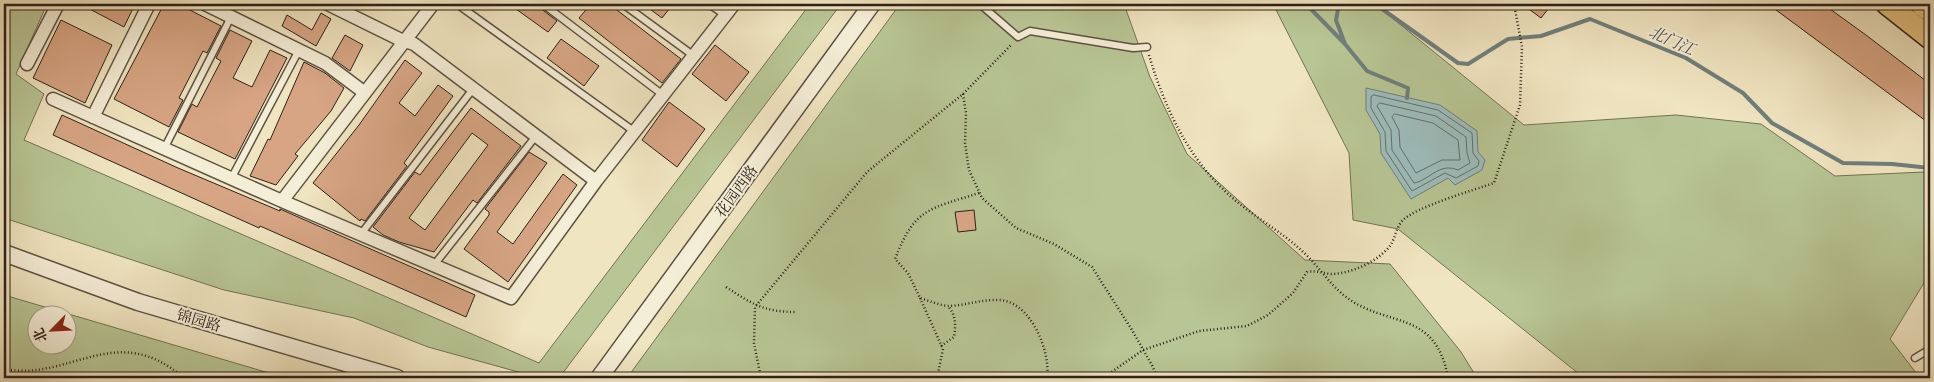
<svg xmlns="http://www.w3.org/2000/svg" width="1934" height="382" font-family="'Gentium Book Plus','Noto Serif SC',serif">
	<style>
		.green { fill: #b8c594; stroke: #727356; fill-rule: evenodd }
		.water { fill: #9dbdbc; stroke: #707f7b }
		.lines { fill: none; stroke-linecap: round; stroke-linejoin: round }
		.shore { stroke: #646f6a; stroke-width: 1 }
		.stream { stroke: #707f7b; stroke-width: 4 }
		.building { fill: #d7a584; stroke: #2c2119; fill-rule: evenodd }
		.service-casing { stroke: #5d5243; stroke-width: 9 }
		.minor-casing { stroke: #5d5243; stroke-width: 15 }
		.tertiary-casing { stroke: #5d5243; stroke-width: 19 }
		.trunk-casing { stroke: #2c2119; stroke-width: 24 }
		.path { stroke: #2c2119; stroke-width: 2.5; stroke-dasharray: 1 2.5; stroke-linecap: butt }
		.service { stroke: #f5eed7; stroke-width: 6 }
		.minor { stroke: #f5eed7; stroke-width: 12 }
		.tertiary { stroke: #f5eed7; stroke-width: 16 }
		.trunk { stroke: #e8c280; stroke-width: 21 }
		.labels { text-anchor: middle; dominant-baseline: central; stroke-width: 4; stroke-linejoin: round; paint-order: stroke }
		.street-label { font-size: 15px; fill: #2c2119; stroke: #f5eed7 }
		.water-label { font-size: 16px; font-style: italic; fill: #4e504a; stroke: #f5eed7 }
	</style>
	<rect width="100%" height="100%" fill="#f0e5c1"/>
	<filter id="stains"><feTurbulence type="fractalNoise" baseFrequency=".004" numOctaves="4"/><feColorMatrix values="0 0 0 0 .2 0 0 0 0 .09 0 0 0 0 .02 0 0 0 .5 -.17"/></filter>
	<radialGradient id="worn" r=".72"><stop offset=".6" stop-color="#630" stop-opacity="0"/><stop offset="1" stop-color="#630" stop-opacity=".3"/></radialGradient>
	<!-- green -->
	<path class="green" d="M4 4H47L16 74 44 94 24 140 539 363 810 4H841L559 378H540L428 347 354 318 224 290 4 218Z
		M900 4H1124L1150 77 1187 154 1305 260 1390 264 1461 352 1477 378H627Z
		M1273 4H1375L1524 125 1676 115 1761 124 1835 176 1924 172 1930 175V273L1890 339 1920 378H1584L1398 229 1353 220 1349 153Z
		M4 295 286 378H4ZM68 314V344H38V314Z"/>
	<!-- water -->
	<path class="water" d="M1366 88 1440 105 1477 131 1478 152 1485 160 1482 170 1455 185 1448 178 1411 199 1381 153 1380 134 1366 110Z"/>
	<g class="lines">
		<!-- shore -->
		<path class="shore" d="M1374 95 1438 110 1472 133 1473 153 1479 161 1478 166 1456 178 1445 173 1412 191 1386 151 1385 132 1371 108V97Z
			M1380 103 1436 116 1466 137 1467 153 1470 163 1458 170C1439 162 1430 180 1414 183L1392 150 1391 130 1377 106Z
			M1395 114 1433 123 1458 140 1460 160H1442L1416 173 1400 147 1399 130 1392 117Z"/>
		<!-- stream -->
		<path class="stream" d="M1306 4 1345 44 1336 20 1339 4
			M1375 4 1458 63 1468 64 1508 39 1541 36 1590 19 1686 58 1743 93 1772 123 1843 163 1892 164 1930 168
			M1345 44 1367 71 1408 88 1407 98"/>
	</g>
	<!-- building -->
	<path class="building" d="M80 4H135L124 27Z
		M164 4H186L184 7 221 26 207 53 203 51 179 98 183 100 169 127 114 99Z
		M509 4H535L557 21 548 32Z
		M591 4H609L681 59 662 83 579 18Z
		M643 4H673L662 18Z
		M1522 4H1552L1541 18Z
		M1768 4H1823L1866 35 1930 84V124Z
		M321 13 331 19 316 46 282 26 287 15 312 30Z
		M61 20 112 45 85 103 33 78Z
		M230 30 252 41 233 78 252 87 270 50 287 58 235 159 178 132 192 104 197 107 221 61 216 58Z
		M345 35 363 45 350 71 332 58Z
		M561 39 599 66 584 86 547 58Z
		M715 45 749 72 726 101 692 74Z
		M405 60 422 73 399 103 415 116 438 85 453 96 404 163 407 166 365 221 361 219 360 221 313 183 359 125Z
		M304 62 325 73 344 88 331 111 295 154 298 156 276 185 250 176 268 139 270 140Z
		M669 102 705 129 677 167 642 140Z
		M471 108 521 146 477 203 473 200 434 252 399 242 383 235 373 227 415 172 420 175ZM472 133 488 145 425 230 409 218Z
		M62 115 178 168 280 211V209L475 295 466 317 260 226 259 228 53 135Z
		M529 152 547 163 497 232 513 244 563 174 577 185 508 282 464 249 489 215V212L485 209Z
		M974 210 976 230 958 232 955 212Z"/>
	<g class="lines">
		<defs>
			<path id="service" d="M457 4 635 132
				M543 4 663 95
				M623 4 694 56
				M709 4 725 15
				M980 4 1018 37 1030 31 1133 48 1147 47
				M164 149 231 17
				M231 179 299 50
				M361 234 473 89
				M434 265 536 136
				M1915 358 1930 349"/>
			<path id="minor" d="M205 4 325 63 365 93
				M328 4 399 39 414 44 596 181
				M27 64 58 4
				M53 99 282 201 511 298 596 181 734 4
				M93 117 149 4
				M282 201 433 4"/>
			<path id="tertiary" d="M4 253 138 302 397 378
				M599 378 872 4"/>
			<path id="trunk" d="M1887 4 1930 38
				M1921 4 1930 11"/>
		</defs>
		<!-- service casing -->
		<use href="#service" class="service-casing"/>
		<!-- minor casing -->
		<use href="#minor" class="minor-casing"/>
		<!-- tertiary casing -->
		<use href="#tertiary" class="tertiary-casing"/>
		<!-- trunk casing -->
		<use href="#trunk" class="trunk-casing"/>
		<!-- path -->
		<path class="path" d="M1149 55C1164 106 1187 156 1226 192 1249 214 1278 229 1301 250 1317 264 1329 284 1346 297 1387 328 1436 309 1448 378
			M963 94 966 113 965 143 969 170 982 198 1016 228 1054 244 1092 267 1132 330 1153 367 1157 378
			M979 193C930 209 915 207 895 259L908 273 920 298C930 301 941 306 950 306 967 305 983 299 1000 300 1031 302 1051 352 1047 378
			M726 287C752 304 764 312 796 312
			M920 298 943 349 937 378
			M941 346 954 337C956 326 956 315 948 306
			M4 369C70 382 116 319 184 378
			M761 378 754 343 755 307 867 172 963 94 1012 44
			M1103 378 1143 350 1199 331 1247 326 1268 315 1293 293 1307 272C1319 270 1324 274 1333 274 1353 273 1378 261 1390 246 1395 239 1396 228 1402 221 1415 207 1474 190 1494 183L1520 105 1522 47 1514 4"/>
		<!-- service -->
		<use href="#service" class="service"/>
		<!-- minor -->
		<use href="#minor" class="minor"/>
		<!-- tertiary -->
		<use href="#tertiary" class="tertiary"/>
		<!-- trunk -->
		<use href="#trunk" class="trunk"/>
	</g>
	<g class="labels">
		<!-- street labels -->
		<g class="street-label">
			<text transform="translate(736 191) rotate(-54)">花园西路</text>
			<text transform="translate(199 320) rotate(16)">锦园路</text>
		</g>
		<!-- water labels -->
		<g class="water-label">
			<text transform="translate(1672 40) rotate(24)">北门江</text>
		</g>
	</g>
	<!-- margin -->
	<rect width="1934" height="382" fill="none" stroke="#f0e5c1" stroke-width="20"/>
	<rect x="5" y="5" width="1924" height="372" fill="none" stroke="#2c2119" stroke-width="2.5"/>
	<rect x="10" y="10" width="1914" height="362" fill="none" stroke="#2c2119"/>
	<!-- north arrow -->
	<g transform="translate(52 330) rotate(246)"><circle r="24" fill="#f5eed7" stroke="#a59c8b"/>
	<path d="M0-4L9 19L0 12L-9 19Z" fill="#8f2418"/>
	<text y="-8" font-size="14" font-weight="bold" text-anchor="middle" fill="#2c2119">北</text>
	</g>
	<rect width="100%" height="100%" filter="url(#stains)"/>
	<rect width="100%" height="100%" fill="url(#worn)"/>
</svg>
